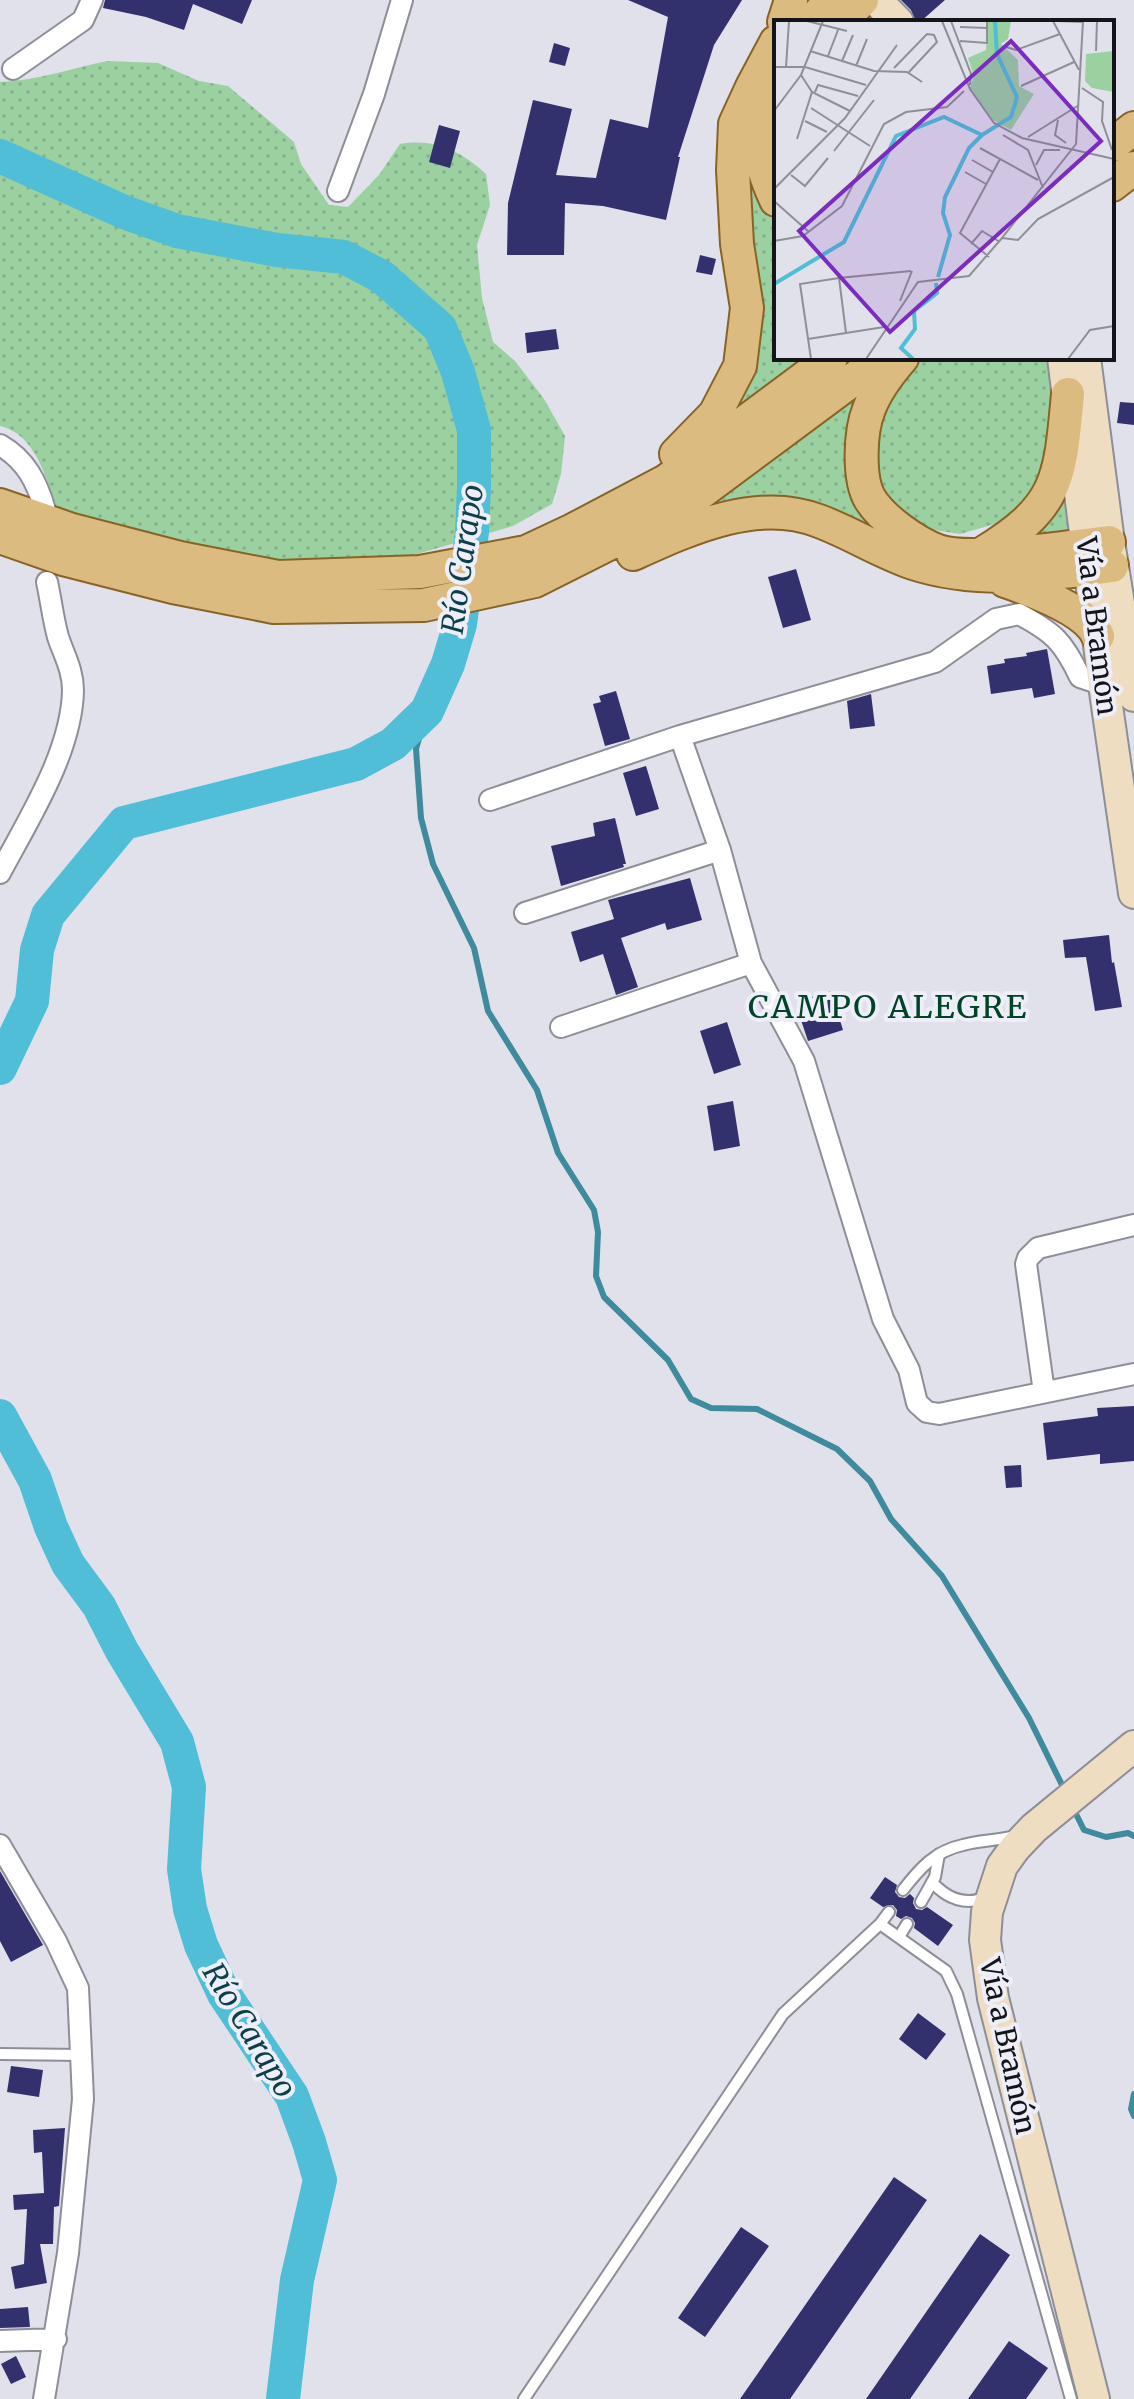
<svg xmlns="http://www.w3.org/2000/svg" width="1134" height="2399" font-family="Merriweather,serif">
	<style>
		.grass { fill: url(#grass-dots) }
		.lines { fill: none; stroke-linecap: round; stroke-linejoin: round }
		.stream { stroke: #3e8b9d; stroke-width: 6 }
		.river { stroke: #4fbed6; stroke-width: 34 }
		.building { fill: #33306e }
		.lane-casing { stroke: #8d8e97; stroke-width: 14 }
		.street-casing { stroke: #8d8e97; stroke-width: 24 }
		.secondary-casing { stroke: #8d8e97; stroke-width: 34 }
		.primary-casing { stroke: #876426; stroke-width: 36 }
		.lane { stroke: #fff; stroke-width: 10 }
		.street { stroke: #fff; stroke-width: 20 }
		.secondary { stroke: #eeddc0; stroke-width: 30 }
		.primary { stroke: #dcbb81; stroke-width: 32 }
		.labels { text-anchor: middle; dominant-baseline: central; stroke-width: 8; stroke-linejoin: round; paint-order: stroke }
		.street-label { font-size: 28px; fill: #151519; stroke: #edeef8 }
		.water-label { font-size: 30px; font-style: italic; fill: #0c3f4a; stroke: #edeef8 }
		.quarter-label { font-size: 32px; letter-spacing: 2px; fill: #004326; stroke: #edeef8 }
		.inset-river { fill: none; stroke: #4fbed6; stroke-width: 4 }
		.inset-road { fill: none; stroke: #8f8f97; stroke-width: 2 }
		.view { fill: #7b2cbf; fill-opacity: 0.15; stroke: #7b2cbf; stroke-width: 4 }
		.inset-edge { fill: none; stroke: #151519; stroke-width: 4 }
	</style>
	<defs>
		<pattern id="grass-dots" width="8" height="8" patternUnits="userSpaceOnUse" patternTransform="scale(2)"><rect width="8" height="8" fill="#9bd0a1"/><path d="M2 2h.1M6 6h.1" fill="none" stroke="#85b28a" stroke-width="1.8" stroke-linecap="round"/></pattern>
	</defs>
	<rect width="100%" height="100%" fill="#e0e1eb"/>
	<!-- grass -->
	<path class="grass" d="M776 58V358H840L716 429 738 389 741 134Z
		M108 61 158 63 199 81 228 86 294 142 301 164 329 205 348 207 379 175 400 144C435 138 461 151 486 174L490 205 477 245 482 298 493 342 515 361 544 399 565 436 561 474 552 504 513 526 393 561 316 568 63 524C49 491 40 435 0 426V82C36 81 72 68 108 61Z
		M911 358H1052L1055 396 1051 440 1036 486 1002 522 960 534 921 528 889 509 875 478 874 433Z
		M880 361 855 405 847 462 862 506 885 527 919 548 949 560 977 559 1011 547 1042 516 1061 485 1067 469 1079 563 1050 574 963 571 907 554 822 512 783 501 743 502 704 513 666 529 624 537 691 498 754 457Z"/>
	<g class="lines">
		<!-- stream -->
		<path class="stream" d="M427 711 416 749 421 818 433 864 474 948 488 1011 537 1090 558 1153 594 1210 598 1232 596 1276 604 1297 668 1360 691 1399 711 1408 757 1409 837 1449 870 1481 891 1519 942 1576 1029 1718 1065 1791
			M1073 1808 1084 1830 1106 1837 1128 1833 1134 1836
			M1134 2094 1131 2109 1134 2116"/>
		<!-- river -->
		<path class="river" d="M0 156 124 212 177 231 277 250 344 257 382 277 440 328 458 372 474 430V487L472 532 460 624 448 664 427 711 393 744 356 764 124 823 48 915 37 950 32 1001 0 1068
			M0 1416 35 1480 51 1527 68 1564 99 1606 122 1651 177 1742 189 1787 184 1869 190 1909 201 1945 224 1994 292 2096 309 2142 320 2180 297 2280 283 2399"/>
	</g>
	<!-- building -->
	<path class="building" d="M105 0H252L242 24 193 4 184 30 146 17 103 8Z
		M628 0H742L714 45 678 157H680L666 220 603 206 565 203 564 255H507L508 203 533 100 572 109 556 175 596 178 610 119 648 128 668 17Z
		M901 0H945L920 22H915L911 10Z
		M554 43 570 48 565 66 549 62Z
		M439 125 460 131 450 168 429 162Z
		M700 255 716 259 712 275 696 272Z
		M556 329 559 349 527 353 525 333Z
		M1120 402 1134 403V425L1117 423Z
		M796 569 811 620 783 628 768 577Z
		M1047 649 1055 694 1034 698 1032 688 991 694 987 666 1005 663 1004 659 1027 656 1026 653Z
		M616 691 630 739 605 746 593 704 601 702 599 696Z
		M871 694 875 726 850 729 847 701Z
		M646 766 659 809 636 816 623 773Z
		M615 818 626 864H623L624 867 561 886 551 846 595 836 593 823Z
		M690 878 702 920 667 930 665 923 621 938 638 987 616 995 603 954 580 962 571 932 614 919 608 900Z
		M1109 935 1112 963 1114 962 1122 1007 1095 1011 1086 957 1065 958 1063 940Z
		M831 991 843 1030 808 1041 797 1008 814 1002 812 997Z
		M727 1022 741 1065 714 1074 700 1031Z
		M733 1101 740 1146 714 1151 707 1106Z
		M1134 1406V1461L1100 1464V1454L1047 1460 1043 1423 1098 1416 1097 1408Z
		M1021 1465 1022 1487 1006 1488 1004 1466Z
		M0 1871 43 1945 11 1962 0 1941Z
		M885 1877 897 1885 895 1892 899 1897 905 1898 910 1894 914 1898 913 1903 916 1909 922 1910 927 1907 953 1925 938 1946 914 1928 915 1923 912 1918 906 1916 901 1919 896 1916 897 1910 893 1905 883 1907 870 1898Z
		M918 2013 946 2034 926 2060 899 2039Z
		M11 2066 43 2070 39 2097 7 2092Z
		M65 2128 59 2206 54 2207 53 2244H40L47 2283 15 2289 11 2267 24 2264 27 2209 14 2210 13 2195 44 2193 42 2152 34 2153 33 2130Z
		M894 2177 927 2200 790 2399H740Z
		M741 2227 769 2246 705 2337 678 2318Z
		M980 2234 1010 2255 910 2399H866Z
		M28 2307 30 2327 0 2328V2309Z
		M1009 2341 1048 2368 1026 2399H968Z
		M16 2356 26 2377 11 2384 1 2364Z"/>
	<g class="lines">
		<defs>
			<path id="lane" d="M932 1882C947 1899 966 1906 987 1897
				M903 1890C920 1868 935 1851 963 1845 980 1840 997 1841 1014 1836
				M921 1902 935 1877 939 1854
				M889 1912 880 1924 946 1971 957 1994 1071 2399
				M899 1937 907 1924
				M0 2054 82 2055
				M524 2399 783 2014 880 1924"/>
			<path id="street" d="M13 69 83 20 92 0
				M338 191 374 94 402 0
				M0 445C26 460 37 482 45 510
				M680 736 720 850 751 963 804 1061 883 1319 909 1370 917 1403 927 1412 939 1414 1134 1374
				M490 800 680 736 935 662 996 619 1019 614C1053 632 1063 641 1080 677L1104 685
				M0 873C28 820 72 752 73 690 73 670 64 655 58 637 53 619 51 600 47 582
				M525 913 720 850
				M561 1027 751 963
				M1044 1392 1026 1264 1028 1258 1038 1248 1134 1225
				M0 1845 56 1941 78 1988 83 2099 68 2253 44 2399
				M0 2341 56 2339"/>
			<path id="secondary" d="M876 0 898 22
				M1063 358 1104 685 1134 893
				M1085 358 1109 542 1134 696
				M1094 2399 993 1998 985 1940 987 1912 1002 1866 1015 1848 1034 1828 1134 1746"/>
			<path id="primary" d="M784 22 791 0
				M811 22 832 0
				M840 22 862 0
				M776 94C754 137 757 158 776 200
				M1112 145 1134 128
				M1112 185 1134 168
				M902 358C889 373 876 390 869 409 860 431 858 479 870 499 882 519 916 543 938 551 968 562 1073 547 1109 542
				M676 454 715 414 740 366 747 308 737 244 733 170 735 124 752 87 776 42
				M0 505 72 530 180 558 278 577 420 572 526 552 573 530 666 481 831 358
				M0 537 63 559 173 587 274 607 424 605 535 581 680 508 882 358
				M983 553C1060 506 1060 479 1068 394
				M633 554C691 528 757 497 819 521 851 533 881 552 913 563 977 584 1048 575 1112 566
				M1005 581C1031 590 1087 610 1098 636"/>
		</defs>
		<!-- lane casing -->
		<use href="#lane" class="lane-casing"/>
		<!-- street casing -->
		<use href="#street" class="street-casing"/>
		<!-- secondary casing -->
		<use href="#secondary" class="secondary-casing"/>
		<!-- primary casing -->
		<use href="#primary" class="primary-casing"/>
		<!-- lane -->
		<use href="#lane" class="lane"/>
		<!-- street -->
		<use href="#street" class="street"/>
		<!-- secondary -->
		<use href="#secondary" class="secondary"/>
		<!-- primary -->
		<use href="#primary" class="primary"/>
	</g>
	<g class="labels">
		<!-- street labels -->
		<g class="street-label">
			<text transform="translate(1097 626) rotate(83)">Vía a Bramón</text>
			<text transform="translate(1008 2046) rotate(78)">Vía a Bramón</text>
		</g>
		<!-- water labels -->
		<g class="water-label">
			<text transform="translate(462 559) rotate(-82)">Río Carapo</text>
			<text transform="translate(250 2030) rotate(59)">Río Carapo</text>
		</g>
		<!-- quarter labels -->
		<g class="quarter-label">
			<text x="888" y="1007">CAMPO ALEGRE</text>
		</g>
	</g>
	<!-- overview -->
	<g transform="translate(774 20)">
		<rect width="340" height="340" fill="#e0e1eb"/>
		<path d="M214 1H237L234 19 227 24 244 40 245 66 260 74 237 110 219 100 196 68 200 56 194 38 212 30ZM340 31V72L318 68 311 61 312 34Z" fill="#9bd0a1"/>
		<path class="inset-river" d="M164 257 176 215 169 193 171 177 195 128 208 115M0 264 70 222 122 116 170 97 208 115 237 97 243 77 223 34 221 1M139 339 127 328 141 309 140 291 163 273 162 263"/>
		<path class="inset-road" d="M33 1 73 11M168 1 196 69 220 103 248 118 340 139M177 1 197 54 196 65M279 1 305 50M283 1 308 2M309 1 302 124 228 218 244 220 264 199 340 157M186 7 213 8M186 21 213 23V1M232 27 242 30 286 14M36 31 100 51 133 52 148 62M322 31 323 1M54 36 64 10M68 41 79 15M82 46 93 19M0 47H31L92 65M12 47 15 1M120 48 153 14 160 15 163 22 135 52M27 55 38 72 76 91M247 66 300 42M308 68 329 82 328 101 338 130M41 72 44 65 84 76M37 88 96 126M0 91 27 55 49 1M284 100 281 115 292 123M31 101 53 112M229 115 254 130 269 168M254 117 305 85M23 119 38 72M206 128 264 160M60 131 100 80M198 140 219 152M262 145 270 130H286M191 152 212 164M17 155 31 166 54 138M0 169 71 98 123 25M0 181 35 212M0 221 29 216 68 186 110 104 132 92 173 87 190 71M197 224 208 211 226 222M215 237 186 213 226 139M126 281 138 251M72 313 65 258 137 251M34 319 110 307M37 339 26 264 65 258M92 339 144 262 195 256 228 218M294 339 316 310 340 306"/>
		<path class="view" d="M237 21 327 121 116 312 25 211Z"/>
		<rect width="340" height="340" class="inset-edge"/>
	</g>
</svg>
